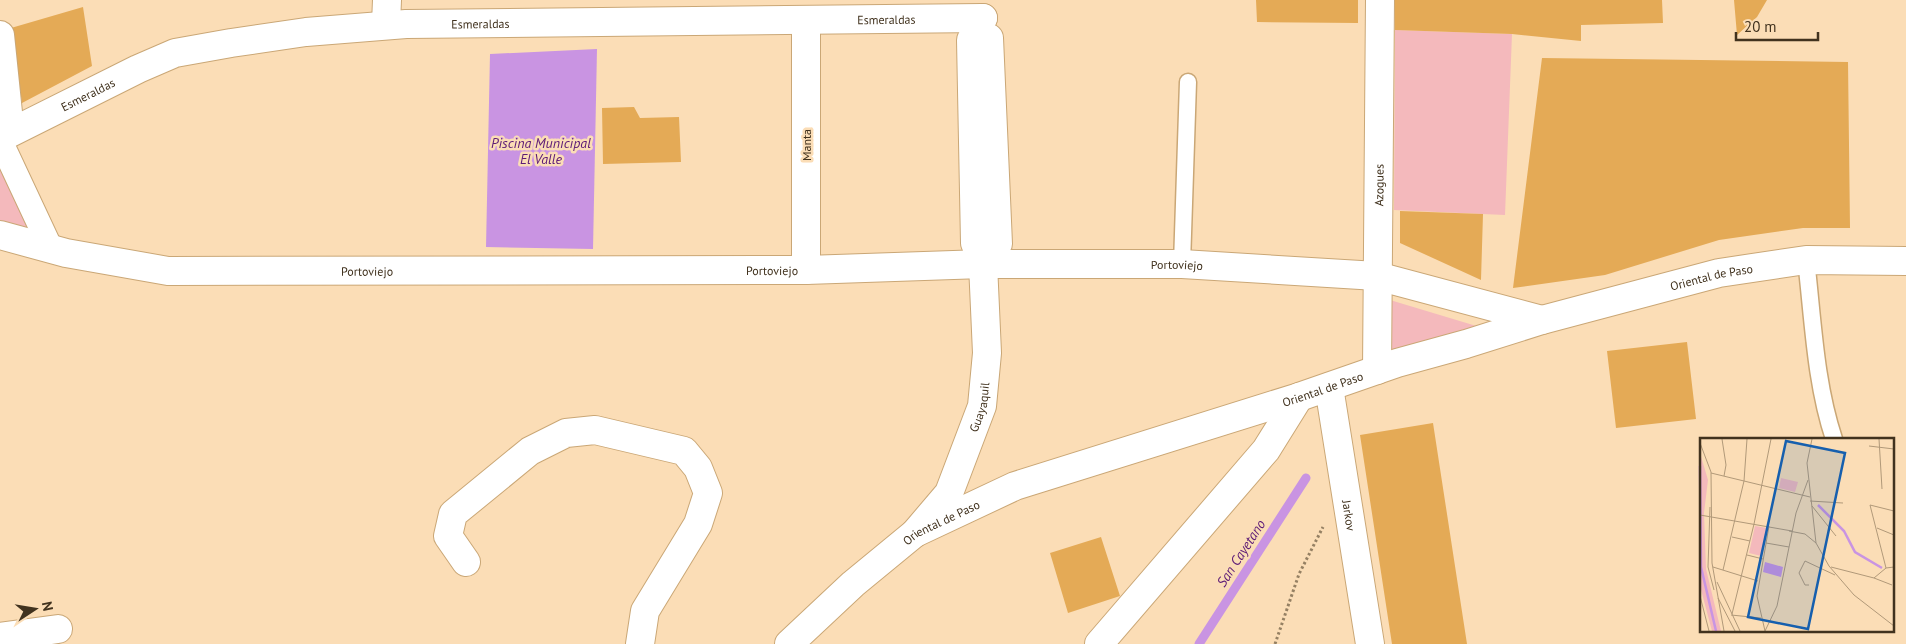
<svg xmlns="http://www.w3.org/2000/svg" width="1906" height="644" font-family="'PT Sans',sans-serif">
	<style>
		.green { fill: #f4b9bc }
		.water { fill: #c994e2 }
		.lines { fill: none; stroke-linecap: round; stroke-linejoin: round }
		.stream { stroke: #c994e2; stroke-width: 9 }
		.building { fill: #e4aa56 }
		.service-casing { stroke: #caa776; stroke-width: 19 }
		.pedestrian-casing { stroke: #caa776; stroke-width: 26 }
		.minor-casing { stroke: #caa776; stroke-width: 30 }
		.secondary-casing { stroke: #caa776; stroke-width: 30 }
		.trunk-casing { stroke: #caa776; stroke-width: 30 }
		.path { stroke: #958063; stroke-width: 3; stroke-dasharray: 2.5 2.5; stroke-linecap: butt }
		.service { stroke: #fff; stroke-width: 16 }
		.pedestrian { stroke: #fff; stroke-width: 24 }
		.minor { stroke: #fff; stroke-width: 28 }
		.secondary { stroke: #fff; stroke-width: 28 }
		.trunk { stroke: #fff; stroke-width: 28 }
		.labels { text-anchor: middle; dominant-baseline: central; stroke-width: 5; stroke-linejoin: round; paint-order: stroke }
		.street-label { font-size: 12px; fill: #41321e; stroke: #fbddb6 }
		.water-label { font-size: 14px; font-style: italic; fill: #5d1b76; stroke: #fbddb6 }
		.inset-river { fill: none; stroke: #c994e2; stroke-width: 2.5 }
		.inset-road { fill: none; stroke: #b19979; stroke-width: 1 }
		.view { fill: #165fae; fill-opacity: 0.15; stroke: #165fae; stroke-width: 2.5 }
		.inset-edge { fill: none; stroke: #41321e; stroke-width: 2.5 }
	</style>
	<rect width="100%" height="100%" fill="#fbddb6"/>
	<!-- green -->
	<path class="green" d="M1395 30 1512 34 1505 215 1394 210Z
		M0 140 51 249 0 235Z
		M1390 300 1483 328 1390 350Z"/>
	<!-- water -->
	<path class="water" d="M597 49 593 249 486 247 490 54Z"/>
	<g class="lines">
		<!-- stream -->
		<path class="stream" d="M1199 644 1306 478"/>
	</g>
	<!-- building -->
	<path class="building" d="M1256 0H1358V23L1257 22Z
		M1395 0H1662L1663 23 1581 25V41L1512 34 1395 30Z
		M1734 0H1767L1757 17 1737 35Z
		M83 7 92 66 22 103 11 28Z
		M1542 58 1848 62 1850 228H1803L1719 240 1605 275 1513 288Z
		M634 107 640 118 679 117 681 162 603 164 602 108Z
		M1400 211 1483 214 1481 280 1400 243Z
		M1687 342 1696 419 1616 428 1607 351Z
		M1433 423 1467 644H1392L1360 435Z
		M1101 537 1120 596 1068 613 1050 553Z"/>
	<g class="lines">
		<defs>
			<path id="service" d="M1806 260C1813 319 1815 382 1834 439
				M1182 264 1188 82"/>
			<path id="pedestrian" d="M0 140 51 249"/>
			<g id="minor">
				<path d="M806 20V270"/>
				<path d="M386 24 387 0"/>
				<path d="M0 35 10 132"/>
				<path id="s1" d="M0 138 138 69 175 53 231 43 306 32 406 24 983 18"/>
				<path id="s2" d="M0 235 66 253 168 271 806 270 983 264H1182L1377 276 1542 320"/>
				<path id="s3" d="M1377 370 1380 0"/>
				<path id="s4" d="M1329 387 1370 644"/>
				<path d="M466 562 448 536 453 514 530 451 566 433 595 430 684 451 698 468 708 493 698 524 645 611 640 644"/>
				<path d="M0 637 58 629"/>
				<path d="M1099 644 1266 450 1299 397"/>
			</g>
			<g id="secondary">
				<path d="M983 264 998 244 989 38"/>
				<path id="s5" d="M915 533 949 493 982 406 987 353 983 264 975 243 971 40 983 18"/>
			</g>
			<g id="trunk">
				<path id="s6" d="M789 644 853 584 915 533 1015 486 1299 397 1397 363 1466 344 1542 320 1719 273 1806 260 1906 261"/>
			</g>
		</defs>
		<!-- service casing -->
		<use href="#service" class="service-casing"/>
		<!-- pedestrian casing -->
		<use href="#pedestrian" class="pedestrian-casing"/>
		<!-- minor casing -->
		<use href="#minor" class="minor-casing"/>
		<!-- secondary casing -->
		<use href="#secondary" class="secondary-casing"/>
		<!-- trunk casing -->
		<use href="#trunk" class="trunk-casing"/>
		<!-- path -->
		<path class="path" d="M1275 644 1299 574 1323 527"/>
		<!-- service -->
		<use href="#service" class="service"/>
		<!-- pedestrian -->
		<use href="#pedestrian" class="pedestrian"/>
		<!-- minor -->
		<use href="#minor" class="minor"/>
		<!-- secondary -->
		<use href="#secondary" class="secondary"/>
		<!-- trunk -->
		<use href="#trunk" class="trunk"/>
	</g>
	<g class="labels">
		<!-- street labels -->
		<g class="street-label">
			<text stroke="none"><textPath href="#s1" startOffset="908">Esmeraldas</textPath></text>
			<text stroke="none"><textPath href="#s1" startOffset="502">Esmeraldas</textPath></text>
			<text stroke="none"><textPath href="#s1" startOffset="98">Esmeraldas</textPath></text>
			<text transform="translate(806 145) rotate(-90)">Manta</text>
			<text stroke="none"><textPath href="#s3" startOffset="185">Azogues</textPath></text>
			<text stroke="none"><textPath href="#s2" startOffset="1181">Portoviejo</textPath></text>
			<text stroke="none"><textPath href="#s2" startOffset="371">Portoviejo</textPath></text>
			<text stroke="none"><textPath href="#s2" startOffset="776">Portoviejo</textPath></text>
			<text stroke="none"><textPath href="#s6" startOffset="1006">Oriental de Paso</textPath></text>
			<text stroke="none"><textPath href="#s6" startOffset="601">Oriental de Paso</textPath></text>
			<text stroke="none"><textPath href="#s5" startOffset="144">Guayaquil</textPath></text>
			<text stroke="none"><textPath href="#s4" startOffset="130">Jarkov</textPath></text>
			<text stroke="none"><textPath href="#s6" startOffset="196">Oriental de Paso</textPath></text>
		</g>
		<!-- water labels -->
		<g class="water-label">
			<text x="541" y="143">Piscina Municipal<tspan x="541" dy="16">El Valle</tspan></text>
			<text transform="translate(1241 553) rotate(-57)">San Cayetano</text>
		</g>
	</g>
	<!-- overview -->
	<g transform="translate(1700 438)">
		<rect width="194" height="194" fill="#fbddb6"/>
		<path d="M0 15 8 42 4 75 6 131 21 193H12L0 148ZM81 40 98 44 95 54 79 50ZM55 88 67 90 61 118 49 115Z" fill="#f4b9bc"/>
		<path d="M65 124 83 129 81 139 63 134Z" fill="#c994e2"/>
		<path class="inset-river" d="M0 28 1 129 16 193M118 67 144 93 155 114 182 130"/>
		<path class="inset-road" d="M22 1 26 27 24 38M112 1 107 25 116 105 129 128 154 157 194 188M179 1 182 51M0 5 11 34 12 125 24 193M169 8 194 11M11 35 110 59M110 63 143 65M112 68 136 98M10 69 8 129 14 152M0 77 92 93M54 86 71 1M177 90 194 97M89 93 105 96 116 105M32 99 50 103M66 105 89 109M47 117 63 121M13 129 58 143M131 129 174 140 186 130 194 129M186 130 170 67 194 73M23 132 44 43 47 1M174 140 192 147M17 144 40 193M109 147H105L99 135 105 123 135 137M0 158 9 193M18 160 35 193M32 176 54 86M31 177 61 180M65 193 77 168 96 75 108 42M65 193 57 158 69 88"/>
		<path class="view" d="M86 3 145 15 108 191 48 179Z"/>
		<rect width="194" height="194" class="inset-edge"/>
	</g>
	<!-- north arrow -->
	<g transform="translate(35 609) rotate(78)" stroke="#fbddb6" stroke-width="4" paint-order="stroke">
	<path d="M0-4L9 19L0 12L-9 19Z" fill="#41321e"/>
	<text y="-8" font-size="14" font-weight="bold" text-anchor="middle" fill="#41321e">N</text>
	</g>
	<!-- scale -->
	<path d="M1736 32v8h82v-8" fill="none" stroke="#41321e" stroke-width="2.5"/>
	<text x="1744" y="32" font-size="15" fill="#41321e" stroke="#fbddb6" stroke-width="4" paint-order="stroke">20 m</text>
</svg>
